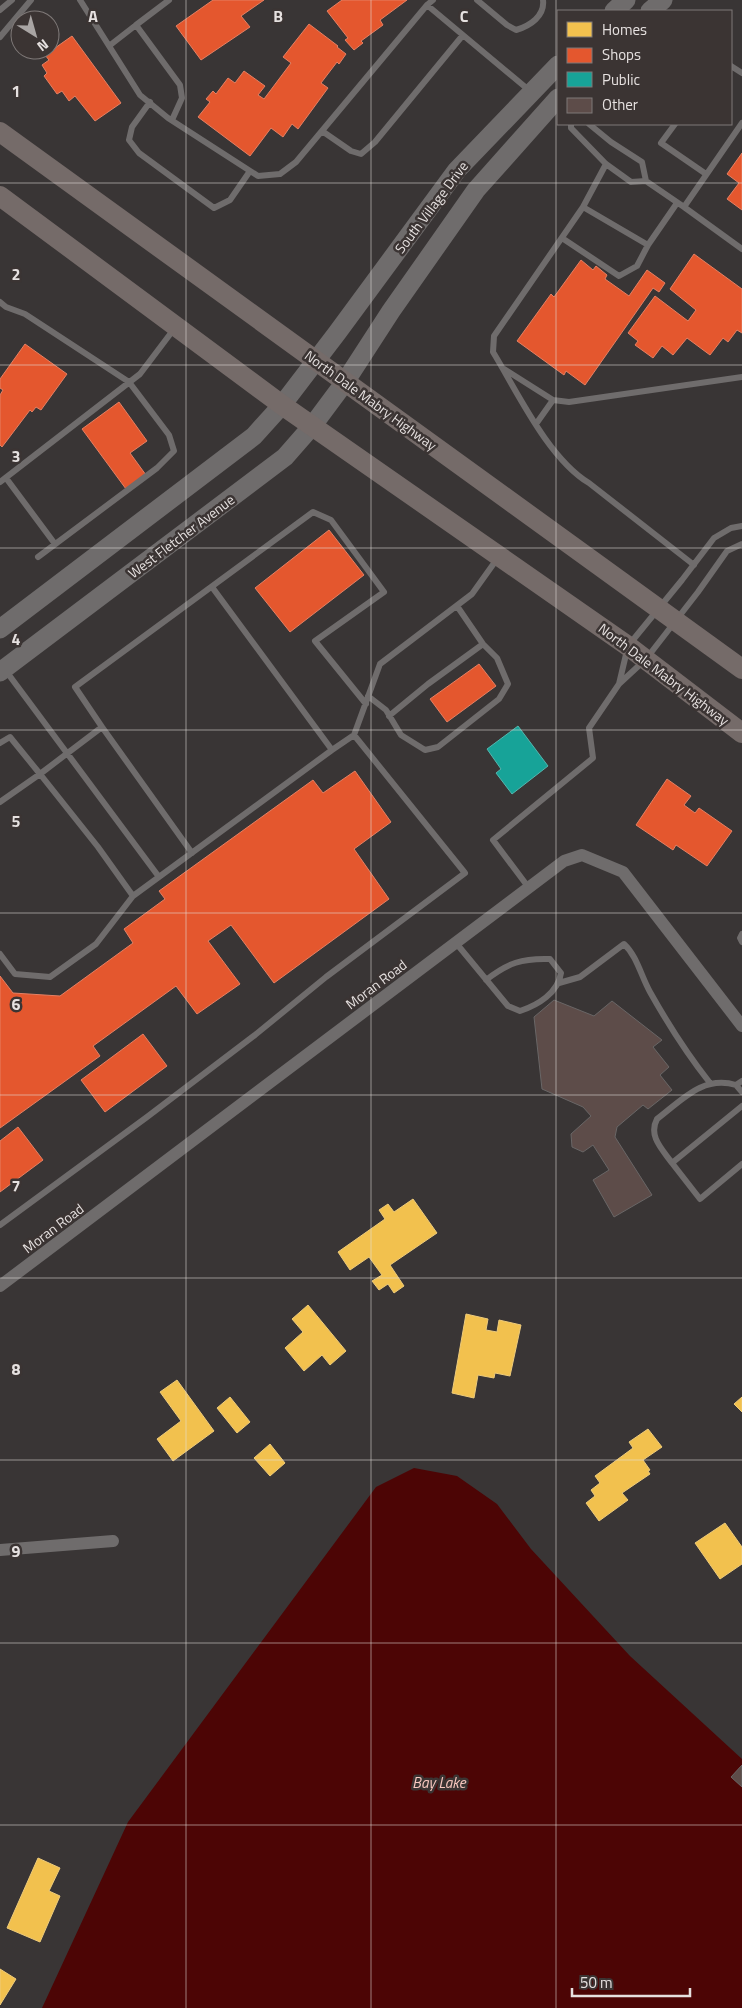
<svg xmlns="http://www.w3.org/2000/svg" width="742" height="2008" font-family="'Titillium Web',sans-serif">
	<style>
		.water { fill: #4c0505 }
		.homes { fill: #f2c14e; stroke: #eecb7a }
		.shops { fill: #e4572e; stroke: #e58063 }
		.public { fill: #17a398; stroke: #55b6ae }
		.building { fill: #5d4c49; stroke: #696666 }
		.lines { fill: none; stroke-linecap: round; stroke-linejoin: round }
		.lane { stroke: #6f6c6c; stroke-width: 6 }
		.street { stroke: #6f6c6c; stroke-width: 12 }
		.secondary { stroke: #6f6c6c; stroke-width: 19 }
		.primary { stroke: #756b69; stroke-width: 20 }
		.grid { fill: none; stroke: #e6e1e0; stroke-width: 1; stroke-opacity: 0.55 }
		.labels { text-anchor: middle; dominant-baseline: central; stroke-width: 5; stroke-linejoin: round; paint-order: stroke }
		.street-label { font-size: 14px; fill: #e6e1e0; stroke: #3b3433 }
		.water-label { font-size: 15px; font-style: italic; fill: #fac9c0; stroke: #3b3433 }
		.grid-label { font-size: 16px; text-anchor: middle; font-weight: bold; fill: #e6e1e0; stroke: #3b3433; stroke-width: 5; stroke-linejoin: round; paint-order: stroke }
	</style>
	<rect width="100%" height="100%" fill="#393535"/>
	<!-- water -->
	<path class="water" d="M414 1468 457 1476 497 1504 531 1549 630 1656 742 1759V2008H42L128 1822 376 1487Z"/>
	<!-- homes -->
	<path class="homes" d="M413 1199 437 1233 390 1265 404 1286 394 1293 388 1284 379 1290 372 1281 382 1275 369 1257 350 1270 338 1252 385 1219 379 1210 388 1204 394 1212Z
		M308 1305 346 1351 330 1365 322 1355 304 1371 285 1348 303 1332 292 1319Z
		M466 1314 488 1319 486 1330 497 1332 499 1320 521 1325 510 1376 495 1373 494 1378 478 1375 474 1398 452 1393Z
		M177 1380 214 1431 173 1461 157 1439 181 1421 160 1392Z
		M230 1397 250 1422 237 1433 217 1408Z
		M742 1397V1412L734 1404Z
		M648 1429 662 1447 643 1460 650 1470 648 1471 650 1474 622 1493 628 1500 599 1521 586 1503 595 1496 591 1490 600 1483 595 1476 633 1448 629 1442Z
		M270 1444 285 1463 270 1476 254 1458Z
		M725 1523 742 1547V1564L720 1579 695 1543Z
		M38 1858 60 1868 49 1891 60 1896 40 1942 7 1928Z
		M0 1969 16 1979 0 2005Z"/>
	<!-- shops -->
	<path class="shops" d="M213 0H264L241 16 250 27 201 60 176 26Z
		M342 0H407L380 20 383 25 361 41 363 43 354 50 345 40 348 38 327 11Z
		M309 24 338 46 337 47 346 54 339 64 337 62 321 83 328 88 298 129 292 124 283 137 271 128 250 156 198 117 210 102 206 99 213 91 216 94 228 78 235 83 244 71 265 86 258 95 264 99 291 63 283 57Z
		M72 36 121 103 95 121 75 96 69 101 62 91 57 94 44 76 47 73 42 65 49 60 45 55Z
		M742 153V210L727 199 739 183 727 174Z
		M694 254 742 289V333L737 330 728 342 723 338 710 355 687 338 673 355 662 346 653 358 635 345 638 341 628 333 655 296 688 321 696 310 670 289Z
		M581 260 593 270 596 266 607 275 605 279 629 296 647 270 665 283 659 292 653 288 585 385 566 371 564 375 517 341 551 294 554 297Z
		M25 344 67 374 41 410 36 407 32 412 30 410 2 447 0 445V395L3 390 0 388V379Z
		M119 402 147 441 130 453 146 475 126 489 82 429Z
		M329 530 364 575 290 632 255 588Z
		M479 664 496 686 447 722 430 699Z
		M355 771 391 822 354 849 389 899 274 983 231 925 208 941 240 984 197 1014 176 986 93 1046 100 1056 0 1128V976L13 993 60 996 133 943 124 929 165 899 159 891 313 780 323 793Z
		M667 779 691 796 684 805 695 813 699 808 732 831 707 866 676 845 673 850 636 825Z
		M143 1034 167 1066 105 1112 81 1080Z
		M18 1127 43 1160 0 1192V1141Z"/>
	<!-- public -->
	<path class="public" d="M518 726 548 766 512 794 496 773 501 769 487 749Z"/>
	<!-- building -->
	<path class="building" d="M554 1000 594 1016 612 1001 662 1040 653 1047 669 1067 660 1075 672 1090 648 1109 643 1105 617 1127 615 1137 652 1195 614 1217 593 1180 609 1170 593 1145 583 1152 572 1147 571 1134 591 1116 583 1107 542 1089 534 1017Z
		M742 1765V1787L731 1777Z"/>
	<g class="lines">
		<!-- lane -->
		<path class="lane" d="M80 0 140 95 168 118 258 176 280 174 296 162 427 5 530 91
			M169 0 136 25 180 85 182 98 172 120
			M477 0 507 25 516 30C530 26 545 16 543 0
			M427 5 433 0
			M0 10 12 0
			M0 37 31 0
			M109 46 136 25
			M731 66 742 73
			M150 102 132 127 129 140 139 153 214 208 230 200 250 171
			M571 124V128L606 164 631 182 646 181
			M589 124 611 142 642 162 646 181 684 207 742 123
			M675 124 661 143 706 174
			M322 131 351 151 361 154 375 142 463 35
			M677 203 648 245 583 207 494 336 493 352C518 393 548 458 589 483L694 565
			M583 207 606 164
			M684 207 742 249
			M562 238 619 276 637 266 648 245
			M0 302 6 307 25 314 129 382 169 435 174 451 157 468 38 557
			M504 369 553 400 569 402 742 377
			M536 424 553 400
			M6 478 55 544
			M0 482 140 374 174 329
			M742 526 731 528 714 538 682 580 628 646 619 684 646 659 698 592 727 551 742 544
			M212 587 332 750
			M6 671 159 877
			M368 696 386 710 401 735 425 750 438 747 499 699 508 684 497 658 483 644 457 606
			M389 716 428 684 483 644
			M102 727 192 853
			M0 743 10 737 40 774 102 727 75 687 313 512 331 520 384 592 315 641 366 704
			M0 802 40 774 98 847 133 896
			M529 888 493 840 593 758 589 728 619 684
			M742 934 740 938 742 942
			M456 943 508 1006 520 1011C538 1005 558 993 561 973L550 959C522 958 508 963 486 980
			M0 954 15 974 50 977 96 944 133 896 332 750 354 735 380 664 472 594 497 559
			M559 983 580 977 624 944C637 956 641 976 650 992 668 1024 687 1054 710 1083
			M742 1081 736 1085 742 1092
			M742 1106 672 1163 700 1199 742 1164
			M672 1163C662 1149 648 1136 657 1119 682 1100 703 1075 736 1085
			M0 1225 147 1117 255 1035 326 977 465 873 354 735"/>
		<!-- street -->
		<path class="street" d="M0 1286 564 861 582 855 623 872 742 1026
			M0 1550 113 1541"/>
		<!-- secondary -->
		<path class="secondary" d="M614 11 626 0
			M650 11 663 0
			M0 629 254 436 282 405 337 333 457 170 558 65
			M0 672 285 457 313 425 345 382 391 311 476 190 558 98"/>
		<!-- primary -->
		<path class="primary" d="M0 132 742 669
			M0 196 282 405 628 646 742 733"/>
	</g>
	<!-- grid -->
	<path class="grid" d="M186 0V2008M371 0V2008M556 0V2008M0 183H742M0 365H742M0 548H742M0 730H742M0 913H742M0 1095H742M0 1278H742M0 1460H742M0 1643H742M0 1825H742"/>
	<g class="labels">
		<!-- street labels -->
		<g class="street-label">
			<text transform="translate(431 207) rotate(-53)">South Village Drive</text>
			<text transform="translate(371 400) rotate(36)">North Dale Mabry Highway</text>
			<text transform="translate(181 536) rotate(-37)">West Fletcher Avenue</text>
			<text transform="translate(664 674) rotate(37)">North Dale Mabry Highway</text>
			<text transform="translate(376 984) rotate(-37)">Moran Road</text>
			<text transform="translate(53 1228) rotate(-37)">Moran Road</text>
		</g>
		<!-- water labels -->
		<g class="water-label">
			<text x="439" y="1782">Bay Lake</text>
		</g>
	</g>
	<g class="grid-label">
		<text x="93" y="22">A</text>
		<text x="278" y="22">B</text>
		<text x="464" y="22">C</text>
		<text x="16" y="97">1</text>
		<text x="16" y="280">2</text>
		<text x="16" y="462">3</text>
		<text x="16" y="645">4</text>
		<text x="16" y="827">5</text>
		<text x="16" y="1010">6</text>
		<text x="16" y="1192">7</text>
		<text x="16" y="1375">8</text>
		<text x="16" y="1557">9</text>
	</g>
	<!-- legend -->
	<rect x="557" y="10" width="175" height="115" fill="#3b3433" stroke="#7f7978"/>
	<rect x="567" y="22" width="25" height="15" fill="#f2c14e" stroke="#7f7978"/>
	<text x="602" y="35" font-size="15" fill="#e6e1e0">Homes</text>
	<rect x="567" y="48" width="25" height="15" fill="#e4572e" stroke="#7f7978"/>
	<text x="602" y="60" font-size="15" fill="#e6e1e0">Shops</text>
	<rect x="567" y="72" width="25" height="15" fill="#17a398" stroke="#7f7978"/>
	<text x="602" y="85" font-size="15" fill="#e6e1e0">Public</text>
	<rect x="567" y="98" width="25" height="15" fill="#5d4c49" stroke="#7f7978"/>
	<text x="602" y="110" font-size="15" fill="#e6e1e0">Other</text>
	<!-- north arrow -->
	<g transform="translate(35 35) rotate(143)"><circle r="24" fill="#3b3433" stroke="#7f7978"/>
	<path d="M0-4L9 19L0 12L-9 19Z" fill="#a9a5a4"/>
	<text y="-8" font-size="14" font-weight="bold" text-anchor="middle" fill="#e6e1e0">N</text>
	</g>
	<!-- scale -->
	<path d="M572 1988v8h118v-8" fill="none" stroke="#e6e1e0" stroke-width="2.5"/>
	<text x="580" y="1988" font-size="15" fill="#e6e1e0" stroke="#3b3433" stroke-width="4" paint-order="stroke">50 m</text>
</svg>
